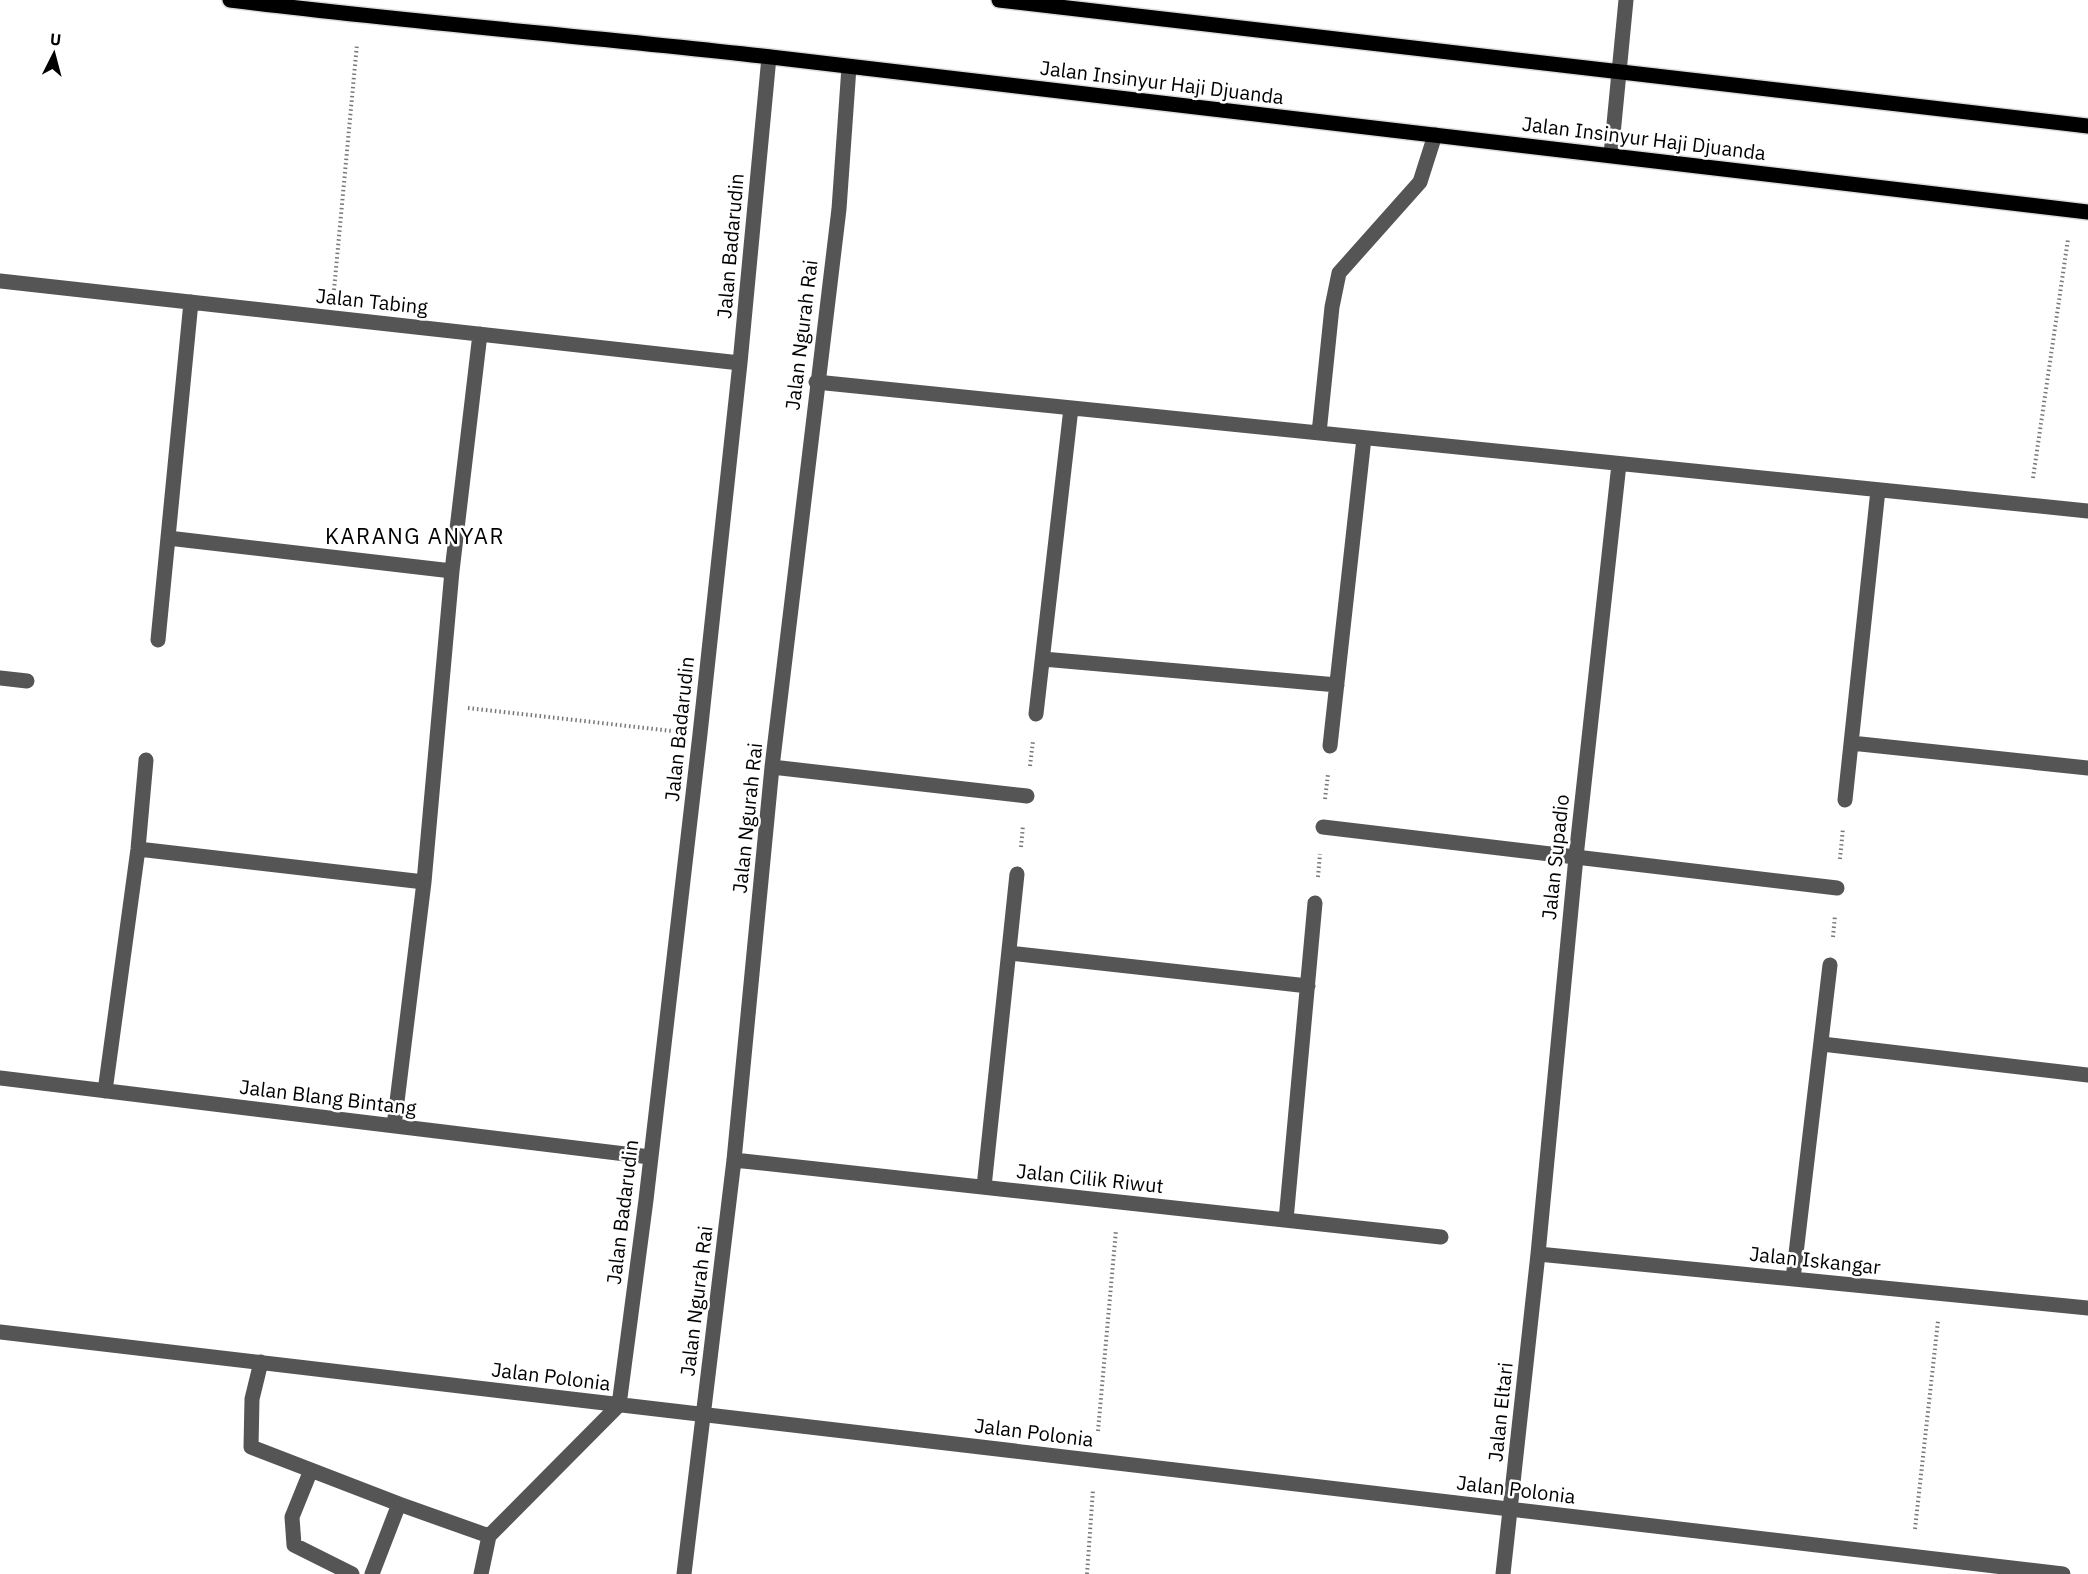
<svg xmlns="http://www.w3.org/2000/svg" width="2088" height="1574" font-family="'IBM Plex Sans',sans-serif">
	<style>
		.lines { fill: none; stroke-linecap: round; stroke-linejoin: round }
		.major-casing { stroke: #dbdbdb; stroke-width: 18 }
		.path { stroke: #777; stroke-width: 4; stroke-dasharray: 1.5 3; stroke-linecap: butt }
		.minor { stroke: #555; stroke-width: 15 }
		.major { stroke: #000; stroke-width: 15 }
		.labels { text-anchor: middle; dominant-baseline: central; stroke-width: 5; stroke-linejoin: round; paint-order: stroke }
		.street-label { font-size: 20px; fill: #000; stroke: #fff }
		.quarter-label { font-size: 22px; letter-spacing: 1.5px; fill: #000; stroke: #fff }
	</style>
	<rect width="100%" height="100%" fill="#fff"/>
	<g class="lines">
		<defs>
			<path id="major" d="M230 0C407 22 585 36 762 56 1204 106 1646 158 2088 212
				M999 0 2088 126"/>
		</defs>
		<!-- major casing -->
		<use href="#major" class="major-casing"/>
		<!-- path -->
		<path class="path" d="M334 290 357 44
			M2033 478 2068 239
			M468 708 672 731
			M1030 766 1033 741
			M1325 799 1328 774
			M1021 847 1023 825
			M1840 859 1843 828
			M1318 877 1320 854
			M1833 937 1835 915
			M1098 1431 1116 1230
			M1915 1529 1938 1321
			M1087 1574 1093 1490"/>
		<!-- minor -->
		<path class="minor" d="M1611 155 1626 0
			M0 281 740 363
			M816 382 2088 511
			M1319 433 1332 307 1339 273 1420 182 1435 135
			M168 538 452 571
			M158 640 191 302
			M1043 659 1337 685
			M0 678 27 681
			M1036 714 1071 408
			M1851 743 2088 768
			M1330 746 1364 438
			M772 767 1027 796
			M1845 800 1878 490
			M1323 827 1837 888
			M138 849 424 882
			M1009 953 1308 986
			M1822 1044 2088 1075
			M0 1078 650 1157
			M105 1091 138 849 146 760
			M394 1126 424 882 452 571 480 334
			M734 1160 1441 1237
			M984 1187 1017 874
			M1286 1220 1315 903
			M1538 1254 2088 1308
			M1793 1279 1830 965
			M0 1332 2063 1574
			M261 1362 252 1399 251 1447 399 1504 372 1574
			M311 1470 292 1517 294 1545 352 1574
			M399 1504 489 1536
			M481 1574 489 1536 619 1405 646 1200 700 734 740 363 769 57
			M684 1574 734 1160 772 767 839 209 849 67
			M1503 1574 1538 1254 1576 857 1619 464"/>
		<!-- major -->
		<use href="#major" class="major"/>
	</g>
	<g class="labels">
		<!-- street labels -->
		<g class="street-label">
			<text transform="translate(1162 82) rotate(7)">Jalan Insinyur Haji Djuanda</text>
			<text transform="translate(1644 138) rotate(7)">Jalan Insinyur Haji Djuanda</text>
			<text transform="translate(730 246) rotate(-85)">Jalan Badarudin</text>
			<text transform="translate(372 301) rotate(6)">Jalan Tabing</text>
			<text transform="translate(801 335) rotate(-83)">Jalan Ngurah Rai</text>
			<text transform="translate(679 729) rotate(-84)">Jalan Badarudin</text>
			<text transform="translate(747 818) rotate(-84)">Jalan Ngurah Rai</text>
			<text transform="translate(1555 857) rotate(-84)">Jalan Supadio</text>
			<text transform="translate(328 1097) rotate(7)">Jalan Blang Bintang</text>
			<text transform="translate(1090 1178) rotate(6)">Jalan Cilik Riwut</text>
			<text transform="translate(622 1212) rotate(-83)">Jalan Badarudin</text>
			<text transform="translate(1815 1260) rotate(6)">Jalan Iskangar</text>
			<text transform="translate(696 1301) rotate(-83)">Jalan Ngurah Rai</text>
			<text transform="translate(551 1376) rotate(7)">Jalan Polonia</text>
			<text transform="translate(1500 1412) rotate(-84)">Jalan Eltari</text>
			<text transform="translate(1034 1432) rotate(7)">Jalan Polonia</text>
			<text transform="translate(1516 1489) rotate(7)">Jalan Polonia</text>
		</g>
		<!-- quarter labels -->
		<g class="quarter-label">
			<text x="415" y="535">KARANG ANYAR</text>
		</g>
	</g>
	<!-- north arrow -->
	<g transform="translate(54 54) rotate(6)" stroke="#ffffff" stroke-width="4.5" paint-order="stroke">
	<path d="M0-4.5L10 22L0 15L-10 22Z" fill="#000000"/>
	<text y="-9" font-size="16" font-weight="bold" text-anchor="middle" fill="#000000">U</text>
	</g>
</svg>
